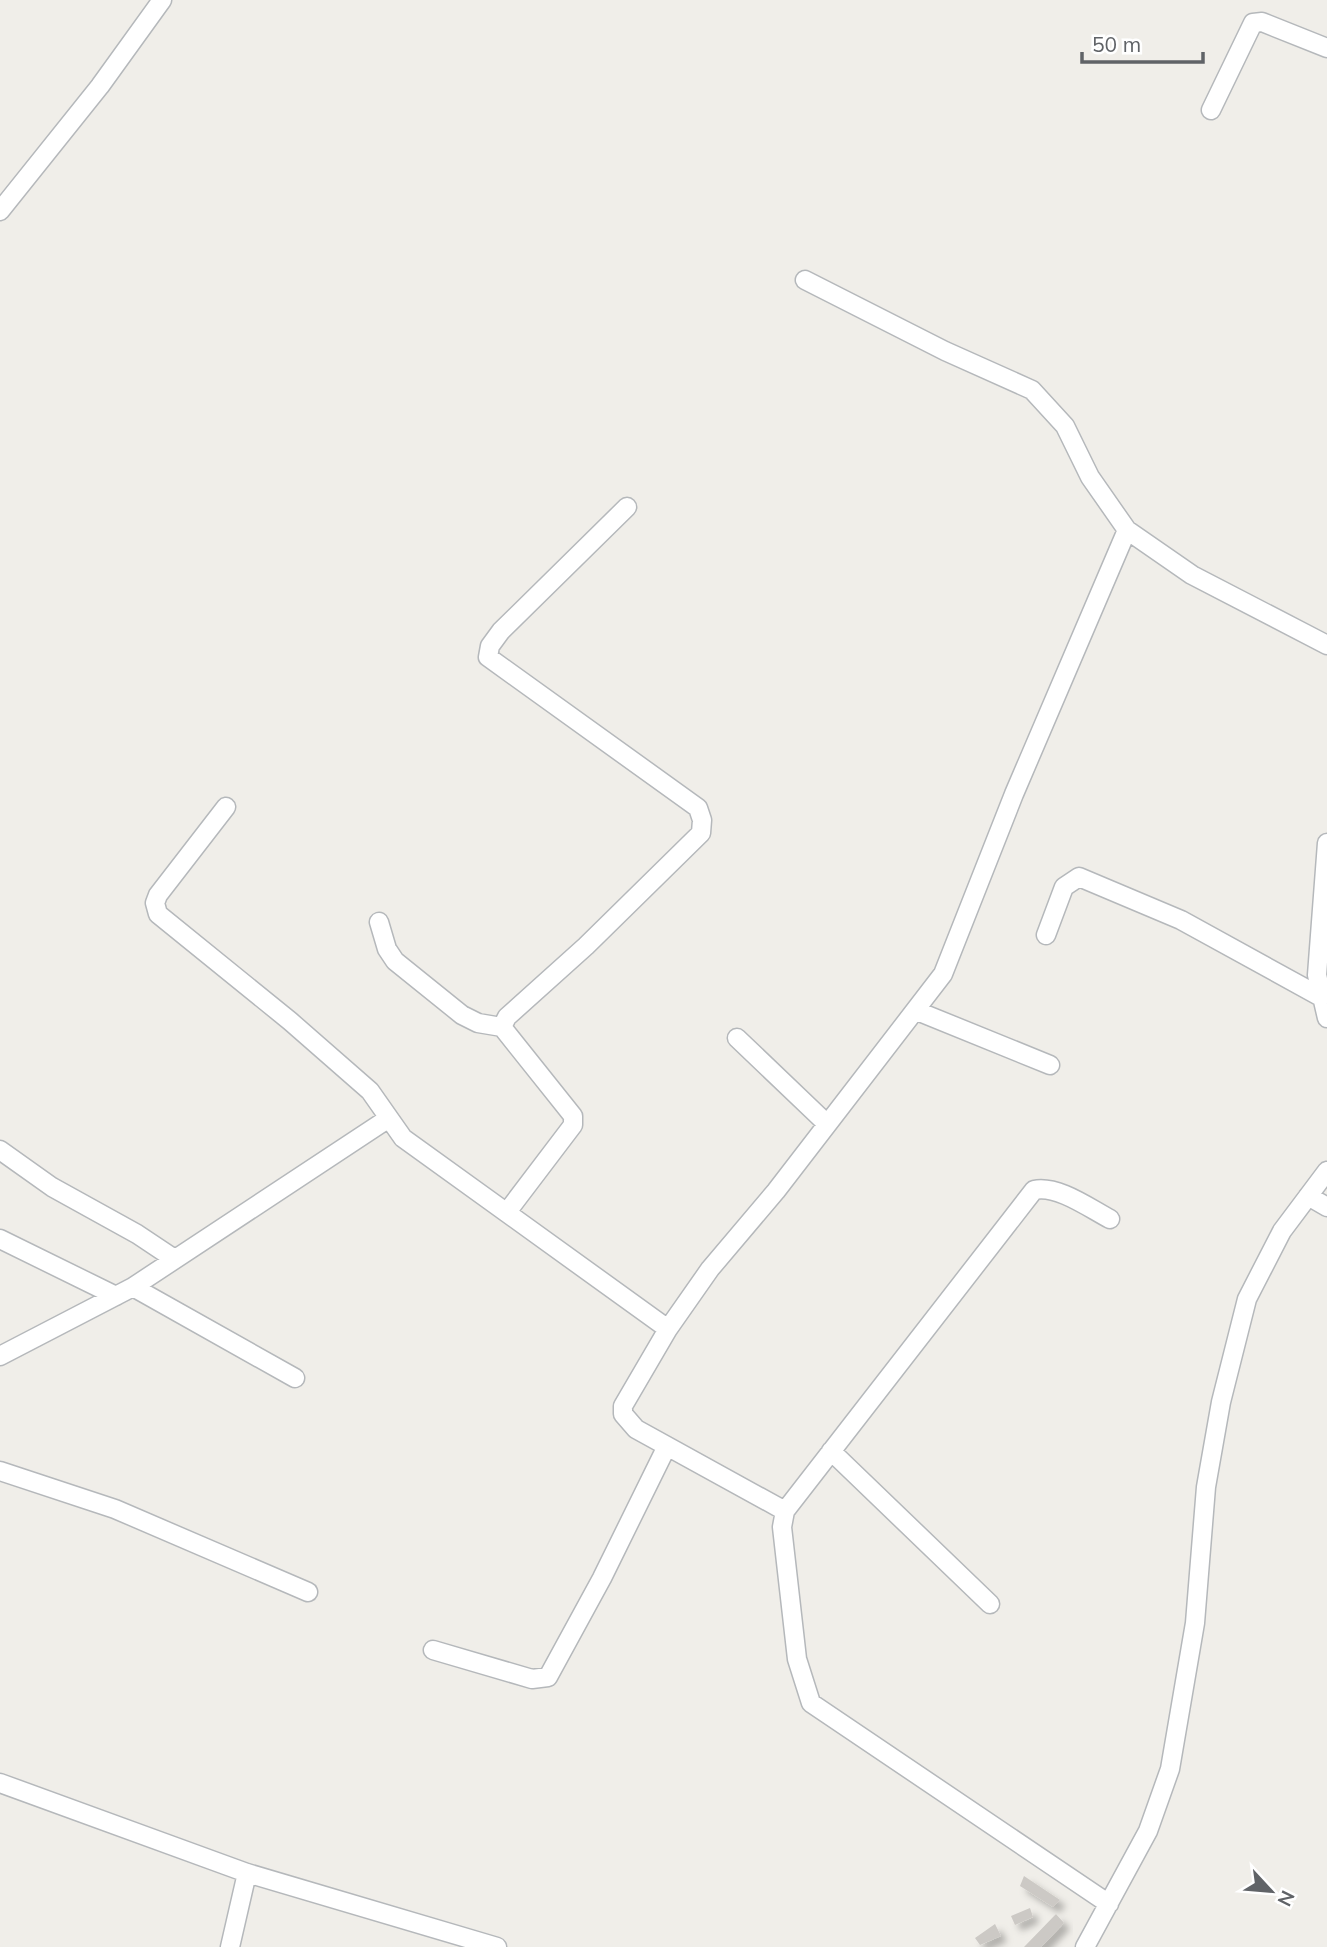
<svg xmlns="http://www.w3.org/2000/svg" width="1327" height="1947" font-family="Mulish,sans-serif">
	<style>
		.building { fill: #ccc9c5; filter: url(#shadow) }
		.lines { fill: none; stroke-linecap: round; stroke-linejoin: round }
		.street-casing { stroke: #b5b8bb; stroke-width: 21 }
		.street { stroke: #fff; stroke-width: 18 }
	</style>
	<defs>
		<filter id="shadow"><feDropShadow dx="6" dy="6" stdDeviation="3.5" flood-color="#0004"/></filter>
	</defs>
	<rect width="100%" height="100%" fill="#f0eee9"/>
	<!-- building -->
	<path class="building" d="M1024 1876 1060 1900 1053 1907 1020 1886Z
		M1030 1908 1033 1917 1015 1925 1011 1916Z
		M1056 1914 1064 1923 1041 1947H1024Z
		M995 1924 1001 1936 980 1945 975 1938Z"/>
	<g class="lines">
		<defs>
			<path id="street" d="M1211 110 1253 23 1262 22 1327 48
				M0 211 100 86 162 0
				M805 280 945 351 1032 390 1065 426 1090 477 1127 530 1192 575 1327 645
				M226 807 158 895 155 903 158 914 290 1021 370 1091 403 1138 668 1329
				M1327 843 1317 975 1327 1018
				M379 922 387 949 395 961 462 1015 478 1023 502 1027 573 1116V1125L507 1212
				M1046 935 1064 887 1079 877 1181 920 1321 997
				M917 1011 1050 1065
				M502 1027 507 1017 586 946 701 833 702 820 698 808 488 657 490 646 501 631 627 507
				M737 1038 826 1123
				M0 1150 52 1187 137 1234 173 1258
				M1308 1196 1327 1207
				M0 1239 116 1296
				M133 1287 295 1378
				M0 1356 133 1287 389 1118
				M831 1451 990 1604
				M0 1471 115 1509 308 1592
				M785 1511 636 1429 623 1414V1406L668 1329 710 1269 776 1191 943 974 1014 794 1127 530
				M433 1650 532 1679 548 1677 602 1578 667 1446
				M0 1783 247 1873 497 1947
				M1109 1904 811 1703 797 1659 782 1527 785 1511 1034 1190C1058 1185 1089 1208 1110 1219
				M230 1947 247 1873
				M1085 1947 1148 1831 1170 1769 1195 1623 1206 1487 1221 1402 1247 1299 1282 1231 1327 1171"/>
		</defs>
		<!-- street casing -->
		<use href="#street" class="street-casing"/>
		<!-- street -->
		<use href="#street" class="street"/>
	</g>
	<!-- north arrow -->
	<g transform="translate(1271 1891) rotate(116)" stroke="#ffffff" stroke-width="5" paint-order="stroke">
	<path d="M0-5L12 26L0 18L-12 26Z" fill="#606367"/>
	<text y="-10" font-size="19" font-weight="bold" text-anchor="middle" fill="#606367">N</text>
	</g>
	<!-- scale -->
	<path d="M1082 52v10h121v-10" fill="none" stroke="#606367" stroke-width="3.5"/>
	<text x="1092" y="52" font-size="21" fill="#606367" stroke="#ffffff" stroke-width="5" paint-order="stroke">50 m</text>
</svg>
